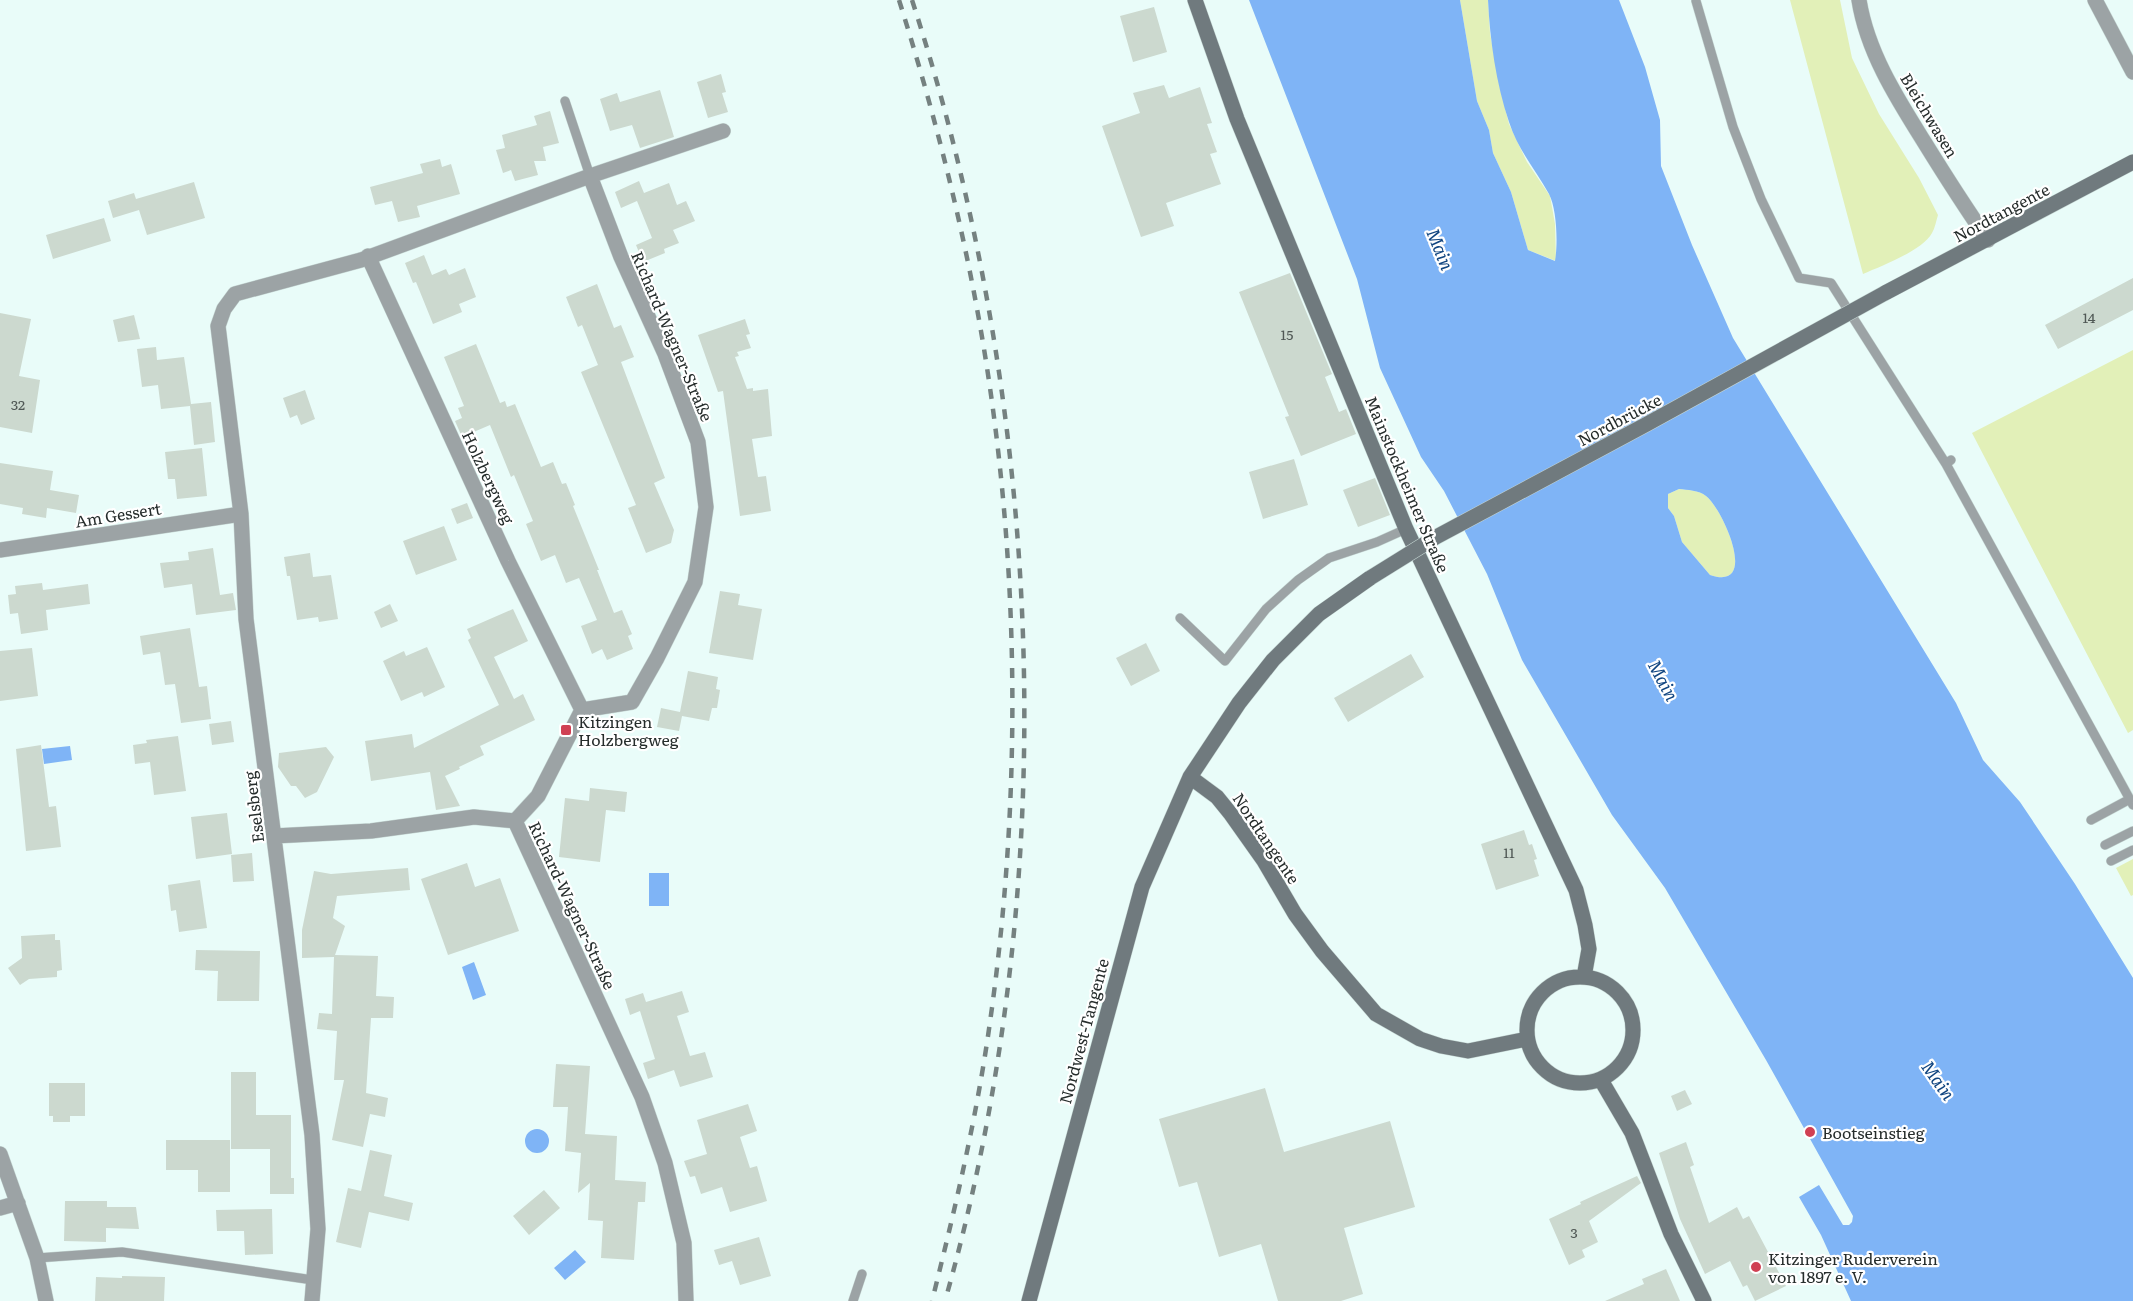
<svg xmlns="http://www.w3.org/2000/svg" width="2133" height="1301" font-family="Literata,serif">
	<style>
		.green { fill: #e2f0b8 }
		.water { fill: #7fb4f6; fill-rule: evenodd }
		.building { fill: #ccd9cf }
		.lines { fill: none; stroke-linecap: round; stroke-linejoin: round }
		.lane-casing { stroke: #c6d7d4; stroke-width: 10 }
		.street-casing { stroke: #c6d7d4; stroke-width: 16 }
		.secondary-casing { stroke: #c6d7d4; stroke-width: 16 }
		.lane { stroke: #9ca3a5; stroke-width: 9 }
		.street { stroke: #9ca3a5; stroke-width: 15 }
		.secondary { stroke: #707a7e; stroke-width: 15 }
		.rail { stroke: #758180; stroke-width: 4.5; stroke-dasharray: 10 10; stroke-linecap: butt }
		.secondary-bridge-casing { stroke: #c6d7d4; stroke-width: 16; stroke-linecap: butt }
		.secondary-bridge { stroke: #707a7e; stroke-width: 15 }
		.poi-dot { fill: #d04053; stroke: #fff; stroke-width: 2 }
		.labels { text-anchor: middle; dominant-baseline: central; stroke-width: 4.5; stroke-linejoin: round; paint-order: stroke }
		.number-label { font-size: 14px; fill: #505855 }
		.street-label { font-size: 16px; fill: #262d2c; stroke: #fff }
		.poi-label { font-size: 16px; fill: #262d2c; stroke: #fff; text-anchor: start }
		.water-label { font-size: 18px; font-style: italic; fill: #124681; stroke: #fff }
	</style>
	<rect width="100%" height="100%" fill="#e9fcf9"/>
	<!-- green -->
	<path class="green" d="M1460 0H1488L1490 33 1500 88 1509 124 1527 162 1550 196 1555 224 1556 261 1528 250 1511 192 1493 153 1489 130 1477 101Z
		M1790 0H1840L1852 58 1879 114 1919 178 1938 215C1936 221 1935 228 1932 233 1922 251 1881 266 1863 274Z
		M2133 350V730L2128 733 1972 433Z
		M1679 489C1687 490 1699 490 1706 496 1723 509 1760 592 1710 575L1682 542 1674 516 1668 508V494Z
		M2133 859V895L2131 896 2116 868Z"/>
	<!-- water -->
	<path class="water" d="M1249 0H1460L1477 101 1489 130 1493 153 1511 192 1528 250 1555 261C1558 244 1557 209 1549 194 1535 169 1518 150 1509 122 1496 83 1490 41 1488 0H1619L1645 67 1660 120 1661 166 1692 245 1733 338 1956 703 1983 760 2020 802 2075 884 2133 978V1301H1851L1821 1235 1799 1197 1819 1185 1843 1225H1849L1852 1222 1853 1216 1766 1060 1665 888 1612 815 1522 660 1487 574 1444 491 1421 457 1380 368 1357 279ZM1679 489C1687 490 1699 490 1706 496 1723 509 1760 592 1710 575L1682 542 1674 516 1668 508V494Z
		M70 746 72 760 44 764 42 749Z
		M649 873H669V906H649Z
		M474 962 486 995 473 1000 462 967Z
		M525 1141a12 12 0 1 1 24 0a12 12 0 1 1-24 0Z
		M575 1250 586 1262 565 1280 554 1268Z"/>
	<!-- building -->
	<path class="building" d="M1154 7 1167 52 1133 62 1120 16Z
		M721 74 726 92 722 93 728 112 708 118 697 82Z
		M1164 85 1169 98 1200 87 1212 123 1207 124 1217 152 1210 154 1221 184 1166 203 1174 226 1141 237 1102 126 1140 113 1133 93Z
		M660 90 674 137 640 148 632 125 610 131 600 99 617 93 620 102Z
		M550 111 559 143 543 147 546 161H534L538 175 515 181 511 170 503 173 496 150 505 148 502 135 537 125 534 116Z
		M440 159 442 167 451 164 460 194 417 206 420 217 398 222 392 201 375 205 370 187 423 173 420 164Z
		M639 181 644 193 669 183 677 205 686 201 695 221 673 230 679 243 664 249 665 253 643 262 636 245 652 238 637 201 621 208 615 192Z
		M194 182 205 218 147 235 139 210 113 218 108 201 134 193 136 199Z
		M104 218 111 241 53 259 46 235Z
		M424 255 432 275 446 269 449 275 465 268 476 297 459 304 462 312 433 324 416 282 413 283 405 263Z
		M1290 273 1332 374 1325 377 1339 412 1346 409 1356 434 1301 456 1285 417 1289 416 1239 292Z
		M2133 278V310L2058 349 2045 325Z
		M597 284 614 328 621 325 634 357 621 362 665 478 654 483 674 530 671 543 646 553 628 508 636 505 581 372 598 365 582 325 578 327 566 297Z
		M0 313 31 319 19 376 40 380 32 433 0 427Z
		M134 315 140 339 118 342 113 320Z
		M745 319 750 334 746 335 751 348 737 352 739 356 735 357 747 389 753 388V391L768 389 772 436 752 439 758 477 766 476 771 511 740 516 723 391 718 392 698 335Z
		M476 344 500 403 505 401 507 407 515 404 541 467 553 462 562 484 566 483 575 505 573 506 599 570H597L614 613 622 610 632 634 628 636 633 649 607 660 602 649 592 654 581 626 597 620 579 578 566 583 555 555 541 561 526 524 533 521 514 475 511 477 490 425 462 437 455 421 462 418 458 408 464 406 444 357Z
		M156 347 157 360 184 357 191 404 211 402 215 442 194 445 190 406 161 409 158 385 142 387 137 349Z
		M305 390 315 419 301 425 297 415 290 418 283 398Z
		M202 448 207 496 177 499 175 479H168L165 452Z
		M1294 459 1308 505 1263 519 1249 472Z
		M0 463 53 471 50 490 79 495 76 513 47 508 46 518 22 514 23 508 0 504Z
		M1375 478 1390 515 1358 527 1343 490Z
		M467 503 473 518 457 524 451 509Z
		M444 526 457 560 416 575 403 541Z
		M213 548 220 595 233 593 236 610 196 615 192 584 164 588 160 563 189 560 188 552Z
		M310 553 313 577 331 575 338 619 319 622 318 617 297 620 290 576H287L284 557Z
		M42 583 43 590 88 584 90 604 46 610 48 630 21 634 18 613 10 614 8 595 16 594 15 586Z
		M720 591 740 594 738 605 762 609 753 660 709 653Z
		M390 604 398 621 381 628 374 612Z
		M513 609 528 641 494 657 514 699 523 694 535 720 480 746 484 755 459 767 460 769 445 776 460 806 436 810 430 772 371 781 365 741 412 734 414 748 499 705 468 640 471 638 467 629Z
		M190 628 199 687 207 686 211 719 181 723 175 684 165 685 160 652 143 655 140 636Z
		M1146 643 1160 671 1131 686 1116 658Z
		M427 647 445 687 424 697 422 692 401 701 383 661 404 651 406 656Z
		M32 648 38 696 0 701V651Z
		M1411 654 1424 677 1348 722 1334 698Z
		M688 671 718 677 716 689 720 690 717 708H712L709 721 682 716 679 731 657 727 661 708 680 712Z
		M231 721 234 742 212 745 209 724Z
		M178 736 186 791 154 795 150 762 135 764 133 745 147 743 146 740Z
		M41 745 49 807 56 806 61 847 26 851 16 749Z
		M326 747 334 757 317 792 305 798 296 786H291L278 767 279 753Z
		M590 788 627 792 625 812 606 810 600 862 559 857 565 798 589 801Z
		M227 813 232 854 196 859 191 817Z
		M1524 830 1529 845 1532 844 1537 859 1534 860 1539 876 1496 890 1481 844Z
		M252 853 254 881 233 882 231 855Z
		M467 863 475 887 500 878 519 931 448 955 421 879Z
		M408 868 410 890 337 896 333 918 345 926 335 955 378 956 376 996 394 997 393 1018H371L366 1093 388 1098 385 1117 370 1114 363 1147 332 1140 344 1080H334L337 1031 317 1029 319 1013 332 1014 334 957 302 958V930L314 871 331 874Z
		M200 880 207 928 179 932 176 910 171 911 168 885Z
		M55 934V940H60L62 970 57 971V977L29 979 20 985 8 968 22 958 21 936Z
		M196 950 260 951 259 1001H217L218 971 195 970Z
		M682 991 689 1012 677 1016 690 1056 705 1052 713 1077 680 1087 674 1070 648 1079 643 1063 655 1059 640 1011 630 1015 625 999 643 993 646 1002Z
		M556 1064 590 1066 585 1134 617 1136 615 1180 646 1182 645 1202H638L634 1260 601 1258 603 1221 588 1220 590 1183 578 1193 581 1153 565 1151 568 1107H553Z
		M231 1072H256V1115H291V1178H294V1194H270V1149H231Z
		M49 1083H85V1116H70V1122H53V1116H49Z
		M1265 1088 1284 1152 1390 1121 1415 1207 1344 1228 1363 1294 1341 1301H1278L1261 1244 1219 1257 1197 1182 1179 1187 1159 1119Z
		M1685 1090 1692 1104 1677 1111 1671 1096Z
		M748 1104 757 1131 740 1137 750 1168 757 1166 767 1201 730 1212 722 1187 701 1194 695 1176 690 1177 684 1161 707 1154 697 1120Z
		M166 1140H230V1192H198V1170H166Z
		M1686 1142 1694 1165 1690 1167 1709 1223 1737 1207 1743 1219 1749 1216 1786 1286 1755 1301 1747 1285 1743 1287 1730 1261 1705 1274 1680 1219 1659 1153Z
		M370 1150 392 1155 384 1196 413 1203 409 1221 369 1212 361 1248 336 1242 348 1188 361 1191Z
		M1637 1176 1641 1183 1589 1221 1598 1242 1582 1250 1585 1257 1569 1265 1549 1219 1581 1204 1580 1202Z
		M544 1190 560 1208 529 1235 513 1216Z
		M65 1201H107V1207H136L139 1229 106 1228V1242L64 1241Z
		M272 1209 273 1254 245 1255 244 1231H217L216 1210Z
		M759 1237 771 1276 740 1285 732 1261 719 1265 714 1250Z
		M1666 1269 1680 1301H1605L1644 1284 1642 1279Z
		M122 1276 165 1277 164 1301H95L96 1277 122 1278Z"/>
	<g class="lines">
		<defs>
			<path id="lane" d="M1696 1 1733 127 1761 199 1799 278 1831 283 1946 464
				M565 101 590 176
				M1951 460 1946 464 2133 805
				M1180 618 1225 661 1266 609 1298 580 1329 558 1377 542 1406 529
				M2091 820 2130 799
				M2105 845 2133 831
				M2111 861 2133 850
				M37 1258 122 1252 313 1280
				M853 1301 862 1274"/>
			<path id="street" d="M1859 0C1867 51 1896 97 1923 140 1944 174 1965 207 1988 240
				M2095 0 2133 72
				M590 176 723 131
				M368 256 508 561 582 710
				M0 550 241 514
				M582 710 538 796 515 821 642 1097 665 1163 684 1243 686 1301
				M274 836 371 831 474 817 515 821
				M0 1154 37 1258 46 1301
				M0 1208 18 1203
				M312 1301 318 1229 312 1135 246 619 241 514 218 326 224 309 235 294 361 260 590 176 621 257 665 354 698 442 706 507 695 582 657 658 632 702 582 710"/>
			<path id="secondary" d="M1195 0 1237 119 1406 529 1576 890 1585 925 1589 949 1584 977
				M1885 293 2133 162
				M1190 777 1217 797 1230 813 1264 861 1295 914 1322 951 1376 1014 1420 1039 1441 1046 1468 1051 1527 1039
				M1527 1030a53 53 0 1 1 106 0a53 53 0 1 1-106 0Z
				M1601 1080 1632 1133 1671 1234 1704 1301
				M1029 1301 1142 887 1190 777 1239 703 1273 660 1319 614 1370 578"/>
		</defs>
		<!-- lane casing -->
		<use href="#lane" class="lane-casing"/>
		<!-- street casing -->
		<use href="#street" class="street-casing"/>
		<!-- secondary casing -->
		<use href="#secondary" class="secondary-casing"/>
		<!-- lane -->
		<use href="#lane" class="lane"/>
		<!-- street -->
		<use href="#street" class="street"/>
		<!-- secondary -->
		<use href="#secondary" class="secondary"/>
		<!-- rail -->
		<path class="rail" d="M899 0C938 124 970 252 989 381 1020 591 1020 811 990 1022 977 1116 955 1209 932 1301
			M912 0C1046 413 1064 882 945 1301"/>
		<defs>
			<path id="secondary-bridge" d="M1370 578 1436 537 1647 424 1885 293"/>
		</defs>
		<!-- secondary-bridge casing -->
		<use href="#secondary-bridge" class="secondary-bridge-casing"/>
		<!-- secondary-bridge -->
		<use href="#secondary-bridge" class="secondary-bridge"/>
	</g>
	<!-- markers -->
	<g class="poi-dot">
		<rect x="560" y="724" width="12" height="12" rx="3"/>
		<circle cx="1810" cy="1132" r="6"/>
		<circle cx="1756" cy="1267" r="6"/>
	</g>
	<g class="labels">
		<!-- number labels -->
		<g class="number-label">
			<text x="2089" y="317">14</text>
			<text x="1287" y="334">15</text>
			<text x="18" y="404">32</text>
			<text x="1509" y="852">11</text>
			<text x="1574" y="1232">3</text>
		</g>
		<!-- street labels -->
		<g class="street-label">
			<text transform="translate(1930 115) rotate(59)">Bleichwasen</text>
			<text transform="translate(2001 212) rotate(-28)">Nordtangente</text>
			<text transform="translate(673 336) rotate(67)">Richard-Wagner-Straße</text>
			<text transform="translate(1619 419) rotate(-28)">Nordbrücke</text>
			<text transform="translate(489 477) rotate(65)">Holzbergweg</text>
			<text transform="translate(1408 484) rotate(67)">Mainstockheimer Straße</text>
			<text transform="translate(118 514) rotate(-9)">Am Gessert</text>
			<text transform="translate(253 807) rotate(-97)">Eselsberg</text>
			<text transform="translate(1267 838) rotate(56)">Nordtangente</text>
			<text transform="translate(573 905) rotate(65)">Richard-Wagner-Straße</text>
			<text transform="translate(1083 1031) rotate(-75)">Nordwest-Tangente</text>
		</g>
		<!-- poi labels -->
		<g class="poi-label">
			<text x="578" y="721">Kitzingen<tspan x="578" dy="18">Holzbergweg</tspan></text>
			<text x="1822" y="1132">Bootseinstieg</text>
			<text x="1768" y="1258">Kitzinger Ruderverein<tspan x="1768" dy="18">von 1897 e. V.</tspan></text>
		</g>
		<!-- water labels -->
		<g class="water-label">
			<text transform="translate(1441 249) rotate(68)">Main</text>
			<text transform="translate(1664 680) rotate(62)">Main</text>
			<text transform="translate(1939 1080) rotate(55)">Main</text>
		</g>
	</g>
</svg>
